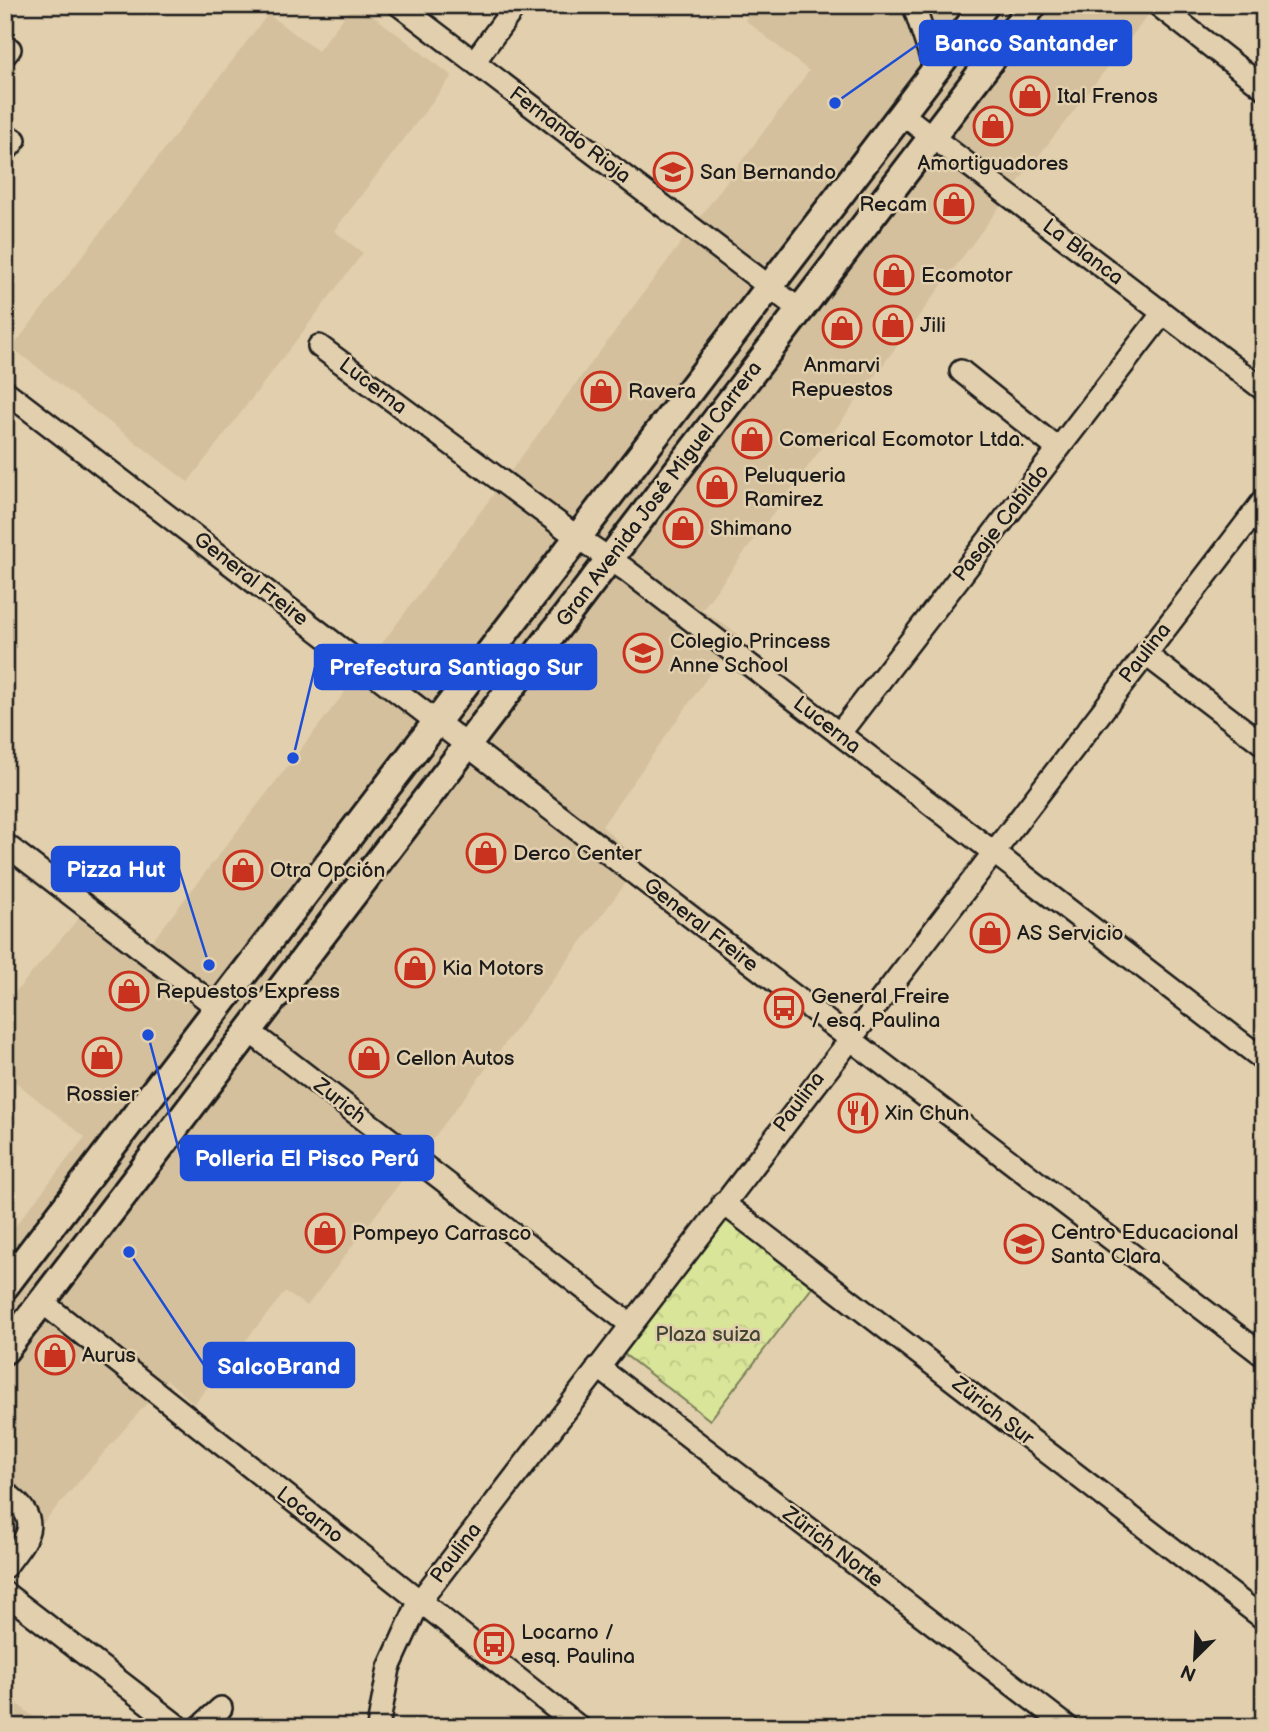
<svg xmlns="http://www.w3.org/2000/svg" width="1269" height="1732" font-family="'Balsamiq Sans',sans-serif">
	<style>
		.built { fill: #d4c09d }
		.forest { fill: url(#forest-crowns); stroke: #7a805a; stroke-width: 2 }
		.lines { fill: none; stroke-linecap: round; stroke-linejoin: round }
		.minor-casing { stroke: #1c1c1c; stroke-width: 26 }
		.major-casing { stroke: #1c1c1c; stroke-width: 32 }
		.minor { stroke: #e2cfad; stroke-width: 21 }
		.major { stroke: #e2cfad; stroke-width: 26 }
		.labels { text-anchor: middle; dominant-baseline: central; stroke-width: 5; stroke-linejoin: round; paint-order: stroke }
		.poi-label { font-size: 21px; fill: #1c1c1c; stroke: #e2cfad; text-anchor: start }
		.street-label { font-size: 21px; fill: #1c1c1c; stroke: #e2cfad }
		.park-label { font-size: 21px; fill: #424435; stroke: #e2cfad }
		.leader { fill: none; stroke: #1d4ed8; stroke-width: 2.5 }
		.callout-dot { fill: #1d4ed8; stroke: #e2cfad; stroke-width: 2.5 }
		.callout { fill: #1d4ed8; stroke: #1d4ed8; stroke-width: 2.5 }
		.callout-label { font-size: 23px; text-anchor: middle; font-weight: bold; fill: #fff }
	</style>
	<defs>
		<pattern id="forest-crowns" width="20" height="18" patternUnits="userSpaceOnUse" patternTransform="scale(1.75)"><rect width="20" height="18" fill="#d9e598"/><path d="M2 6a3 3 0 1 1 6 0M12 15a3 3 0 1 1 6 0" fill="none" stroke="#bac482"/></pattern>
	</defs>
	<rect width="100%" height="100%" fill="#e2cfad"/>
	<filter id="ink" filterUnits="userSpaceOnUse"><feTurbulence type="fractalNoise" baseFrequency=".0143" numOctaves="2"/><feDisplacementMap in="SourceGraphic" scale="14" xChannelSelector="R" yChannelSelector="G"/><feConvolveMatrix kernelMatrix="1 2 1 2 8 2 1 2 1" color-interpolation-filters="sRGB"/></filter>
	<g filter="url(#ink)">
		<!-- built -->
		<path class="built" d="M353 5H359L452 76 334 231 363 253 188 482 12 348 268 14 318 51Z
			M756 5H1156L1009 194 702 610 738 634 602 826 641 863 307 1306 285 1292 194 1404 167 1380 5 1567V1239L85 1137 5 1074V1004L92 903 150 944 372 657 809 71 745 20Z
			M5 1694 46 1727H5Z"/>
		<!-- forest -->
		<path class="forest" d="M727 1219 814 1285 710 1420 624 1354Z"/>
		<g class="lines">
			<defs>
				<path id="minor" d="M399 5 800 310
					M1158 5 1264 88
					M915 9 935 70
					M5 55 10 49
					M474 62 516 5
					M902 114 1264 390
					M5 152 15 140
					M319 346 577 537 626 570 1264 1060
					M961 371 1058 449
					M5 391 1264 1356
					M1145 654 1264 745
					M839 734 1163 313
					M5 844 218 1008
					M249 1031 630 1324
					M723 1203 1264 1619
					M42 1302 579 1727
					M598 1367 1068 1727
					M5 1492C43 1521 30 1534 5 1567
					M5 1593 179 1727
					M200 1727 221 1708
					M378 1727 389 1668 419 1602 1264 500"/>
				<path id="major" d="M5 1286 985 5
					M5 1350 1033 5"/>
			</defs>
			<!-- minor casing -->
			<use href="#minor" class="minor-casing"/>
			<!-- major casing -->
			<use href="#major" class="major-casing"/>
			<!-- minor -->
			<use href="#minor" class="minor"/>
			<!-- major -->
			<use href="#major" class="major"/>
		</g>
	</g>
	<!-- icons -->
	<defs>
		<symbol id="shop-ring" viewBox="-11 -11 22 22"><circle r="9.5" fill="#e2cfad" stroke="#c8321e" stroke-width="1.5"/><path d="M-5-2.5h2.3a2.7 3.5 0 0 1 5.4 0H5L5.5 6h-11ZM-1.5-2.5h3a1.5 2.3 0 0 0-3 0Z" fill="#c8321e"/></symbol>
		<symbol id="school-ring" viewBox="-11 -11 22 22"><circle r="9.5" fill="#e2cfad" stroke="#c8321e" stroke-width="1.5"/><path d="M0-5L7-2L0 1L-7-2ZM-4 1L0 2.5L4 1V4Q0 6-4 4Z" fill="#c8321e"/></symbol>
		<symbol id="bus-ring" viewBox="-11 -11 22 22"><circle r="9.5" fill="#e2cfad" stroke="#c8321e" stroke-width="1.5"/><path d="M-5-6H5V4H4V6H2V4H-2V6H-4V4H-5ZM-3.5-4V0h7V-4ZM-3.5 1.2v1.5H-2V1.2ZM2 1.2v1.5H3.5V1.2Z" fill="#c8321e"/></symbol>
		<symbol id="restaurant-ring" viewBox="-11 -11 22 22"><circle r="9.5" fill="#e2cfad" stroke="#c8321e" stroke-width="1.5"/><path d="M-5-6h1v4h1v-4h1v4h1v-4h1v5L-1.5 .5V6h-2V.5L-5-1ZM5-6V6H3V1.5H1.5Q1.5-4 5-6Z" fill="#c8321e"/></symbol>
	</defs>
	<g fill-rule="evenodd">
		<use href="#shop-ring" x="1008" y="74" width="44" height="44"/>
		<use href="#shop-ring" x="971" y="104" width="44" height="44"/>
		<use href="#school-ring" x="651" y="150" width="44" height="44"/>
		<use href="#shop-ring" x="932" y="182" width="44" height="44"/>
		<use href="#shop-ring" x="872" y="253" width="44" height="44"/>
		<use href="#shop-ring" x="871" y="303" width="44" height="44"/>
		<use href="#shop-ring" x="820" y="306" width="44" height="44"/>
		<use href="#shop-ring" x="579" y="369" width="44" height="44"/>
		<use href="#shop-ring" x="730" y="417" width="44" height="44"/>
		<use href="#shop-ring" x="695" y="465" width="44" height="44"/>
		<use href="#shop-ring" x="661" y="506" width="44" height="44"/>
		<use href="#school-ring" x="621" y="631" width="44" height="44"/>
		<use href="#shop-ring" x="464" y="831" width="44" height="44"/>
		<use href="#shop-ring" x="221" y="848" width="44" height="44"/>
		<use href="#shop-ring" x="968" y="911" width="44" height="44"/>
		<use href="#shop-ring" x="393" y="946" width="44" height="44"/>
		<use href="#shop-ring" x="107" y="969" width="44" height="44"/>
		<use href="#bus-ring" x="762" y="986" width="44" height="44"/>
		<use href="#shop-ring" x="80" y="1035" width="44" height="44"/>
		<use href="#shop-ring" x="347" y="1036" width="44" height="44"/>
		<use href="#restaurant-ring" x="836" y="1091" width="44" height="44"/>
		<use href="#shop-ring" x="303" y="1211" width="44" height="44"/>
		<use href="#school-ring" x="1002" y="1222" width="44" height="44"/>
		<use href="#shop-ring" x="33" y="1333" width="44" height="44"/>
		<use href="#bus-ring" x="472" y="1622" width="44" height="44"/>
	</g>
	<g class="labels">
		<!-- poi labels -->
		<g class="poi-label">
			<text x="1057" y="96">Ital Frenos</text>
			<text x="993" y="163" text-anchor="middle">Amortiguadores</text>
			<text x="700" y="172">San Bernando</text>
			<text x="927" y="204" text-anchor="end">Recam</text>
			<text x="921" y="275">Ecomotor</text>
			<text x="920" y="325">Jili</text>
			<text x="842" y="365" text-anchor="middle">Anmarvi<tspan x="842" dy="24">Repuestos</tspan></text>
			<text x="628" y="391">Ravera</text>
			<text x="779" y="439">Comerical Ecomotor Ltda.</text>
			<text x="744" y="475">Peluqueria<tspan x="744" dy="24">Ramirez</tspan></text>
			<text x="710" y="528">Shimano</text>
			<text x="670" y="641">Colegio Princess<tspan x="670" dy="24">Anne School</tspan></text>
			<text x="513" y="853">Derco Center</text>
			<text x="270" y="870">Otra Opción</text>
			<text x="1017" y="933">AS Servicio</text>
			<text x="442" y="968">Kia Motors</text>
			<text x="156" y="991">Repuestos Express</text>
			<text x="811" y="996">General Freire<tspan x="811" dy="24">/ esq. Paulina</tspan></text>
			<text x="396" y="1058">Cellon Autos</text>
			<text x="102" y="1094" text-anchor="middle">Rossier</text>
			<text x="885" y="1113">Xin Chun</text>
			<text x="1051" y="1232">Centro Educacional<tspan x="1051" dy="24">Santa Clara</tspan></text>
			<text x="352" y="1233">Pompeyo Carrasco</text>
			<text x="82" y="1355">Aurus</text>
			<text x="521" y="1632">Locarno /<tspan x="521" dy="24">esq. Paulina</tspan></text>
		</g>
		<!-- street labels -->
		<g class="street-label">
			<text transform="translate(570 135) rotate(37)">Fernando Rioja</text>
			<text transform="translate(1083 252) rotate(37)">La Blanca</text>
			<text transform="translate(373 386) rotate(37)">Lucerna</text>
			<text transform="translate(659 494) rotate(-53)">Gran Avenida José Miguel Carrera</text>
			<text transform="translate(1001 523) rotate(-52)">Pasaje Cabildo</text>
			<text transform="translate(251 579) rotate(38)">General Freire</text>
			<text transform="translate(1145 653) rotate(-52)">Paulina</text>
			<text transform="translate(827 725) rotate(38)">Lucerna</text>
			<text transform="translate(701 925) rotate(38)">General Freire</text>
			<text transform="translate(340 1101) rotate(38)">Zurich</text>
			<text transform="translate(799 1102) rotate(-53)">Paulina</text>
			<text transform="translate(993 1411) rotate(38)">Zürich Sur</text>
			<text transform="translate(310 1515) rotate(38)">Locarno</text>
			<text transform="translate(833 1547) rotate(37)">Zürich Norte</text>
			<text transform="translate(456 1553) rotate(-53)">Paulina</text>
		</g>
		<!-- park labels -->
		<g class="park-label">
			<text x="708" y="1334">Plaza suiza</text>
		</g>
	</g>
	<!-- callouts -->
	<path class="leader" d="M835 103L920 43M293 758L315 667M209 965L179 869M148 1035L181 1158M129 1252L204 1365"/>
	<g class="callout-dot">
		<circle cx="835" cy="103" r="7"/>
		<circle cx="293" cy="758" r="7"/>
		<circle cx="209" cy="965" r="7"/>
		<circle cx="148" cy="1035" r="7"/>
		<circle cx="129" cy="1252" r="7"/>
	</g>
	<g class="callout">
		<rect x="920" y="21" width="211" height="44" rx="7"/>
		<rect x="315" y="645" width="281" height="44" rx="7"/>
		<rect x="52" y="847" width="127" height="44" rx="7"/>
		<rect x="181" y="1136" width="252" height="44" rx="7"/>
		<rect x="204" y="1343" width="150" height="44" rx="7"/>
	</g>
	<g class="callout-label">
		<text x="1026" y="51">Banco Santander</text>
		<text x="456" y="675">Prefectura Santiago Sur</text>
		<text x="116" y="877">Pizza Hut</text>
		<text x="307" y="1166">Polleria El Pisco Perú</text>
		<text x="279" y="1374">SalcoBrand</text>
	</g>
	<!-- margin -->
	<rect width="1269" height="1732" fill="none" stroke="#e2cfad" stroke-width="28"/>
	<rect x="14" y="14" width="1241" height="1704" fill="none" stroke="#1c1c1c" stroke-width="2.5" filter="url(#ink)"/>
	<!-- north arrow -->
	<g transform="translate(1195 1658) rotate(204)" stroke="#e2cfad" stroke-width="5" paint-order="stroke">
	<path d="M0-5L12 26L0 18L-12 26Z" fill="#1c1c1c"/>
	<text y="-10" font-size="19" font-weight="bold" text-anchor="middle" fill="#1c1c1c">N</text>
	</g>
</svg>
